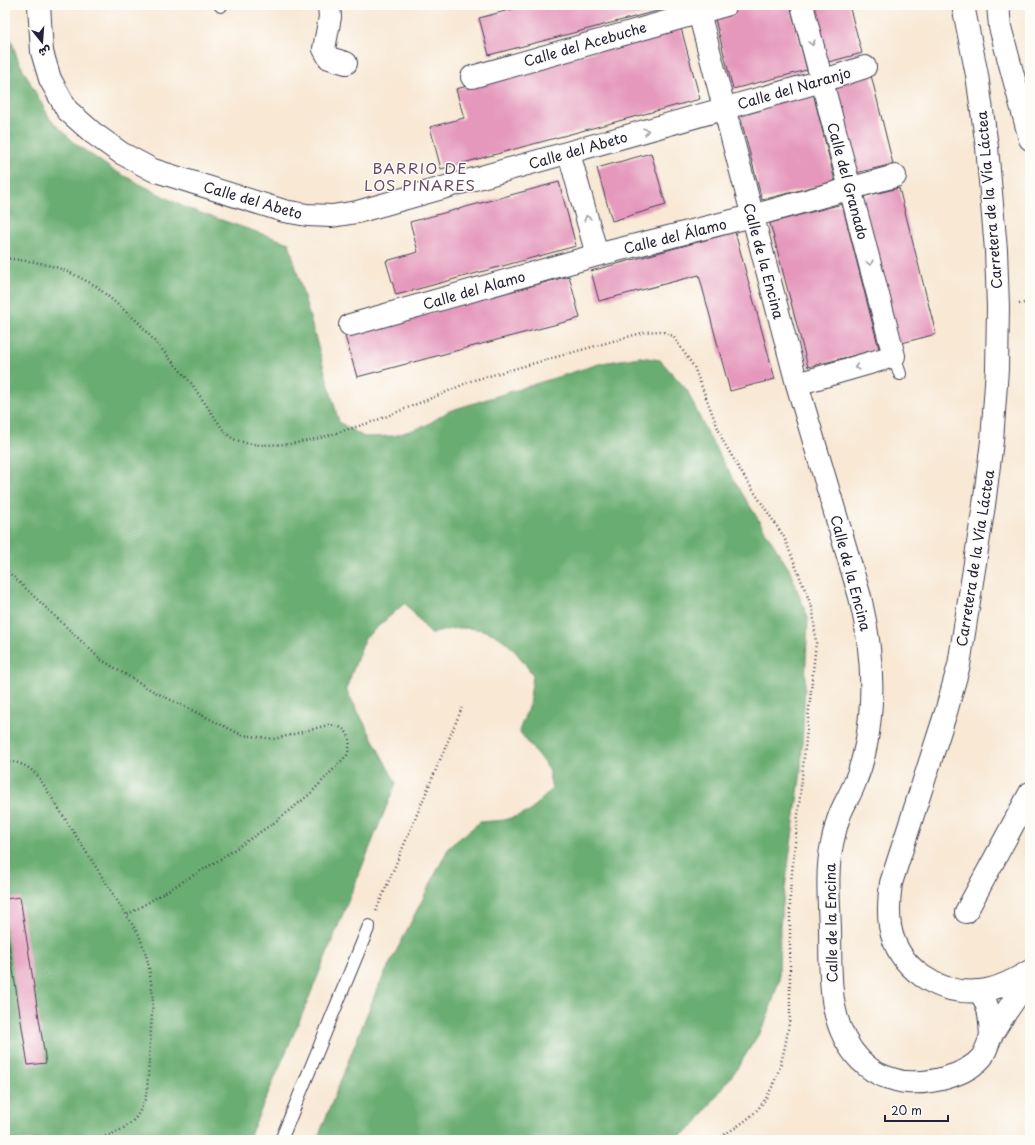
<svg xmlns="http://www.w3.org/2000/svg" width="1035" height="1145" font-family="'Playpen Sans','Playpen Sans Arabic',sans-serif">
	<style>
		.forest { fill: #6bad72; stroke: #466856 }
		.building { fill: #e598bc }
		.lines { fill: none; stroke-linecap: round; stroke-linejoin: round }
		.service-casing { stroke: #424052; stroke-width: 14 }
		.minor-casing { stroke: #424052; stroke-width: 24 }
		.tertiary-casing { stroke: #424052; stroke-width: 24 }
		.path { stroke: #424052; stroke-width: 2.5; stroke-dasharray: 1 3; stroke-linecap: butt }
		.service { stroke: #fff; stroke-width: 12 }
		.minor { stroke: #fff; stroke-width: 22 }
		.tertiary { stroke: #fff; stroke-width: 22 }
		.oneway { stroke: #9c9ca7 }
		.labels { text-anchor: middle; dominant-baseline: central; stroke-width: 3; stroke-linejoin: round; paint-order: stroke }
		.street-label { font-size: 14px; fill: #22223b; stroke: #fdfcf7 }
		.neighbourhood-label { font-size: 15px; letter-spacing: 1px; fill: #664b68; stroke: #fdfcf7 }
	</style>
	<rect width="100%" height="100%" fill="#fdfcf7"/>
	<filter id="ink" filterUnits="userSpaceOnUse"><feTurbulence type="fractalNoise" baseFrequency=".025" numOctaves="2"/><feDisplacementMap in="SourceGraphic" scale="8" xChannelSelector="R" yChannelSelector="G"/><feConvolveMatrix kernelMatrix="1 2 1 2 8 2 1 2 1" color-interpolation-filters="sRGB"/></filter>
	<filter id="wash" filterUnits="userSpaceOnUse"><feTurbulence type="fractalNoise" baseFrequency=".012" numOctaves="4" result="noise"/><feDisplacementMap in="SourceGraphic" scale="16" xChannelSelector="R" yChannelSelector="G"/><feGaussianBlur stdDeviation="0.9" result="paint"/><feColorMatrix in="noise" values="0 0 0 0 0 0 0 0 0 0 0 0 0 0 0 0 0 1.4 0 .05"/><feComposite in="paint" operator="in"/></filter>
	<g filter="url(#wash)">
		<rect width="100%" height="100%" fill="#f8e8d4"/>
		<!-- forest -->
		<path class="forest" d="M5 5H8L7 9 8 31 18 60 50 119 76 144 113 170 186 208 289 243 339 422 364 437 394 436 425 426 449 411 602 363 640 357 660 360 687 390 706 431 732 477 790 571 808 618 801 771 780 925 779 981 765 1024 736 1070 694 1126 674 1140H317L377 989 449 847 480 822 505 820 529 812 552 789 548 768 519 731 529 705 533 675C513 647 499 627 461 628 451 628 440 632 431 634L405 603 365 638 346 689 396 783 304 1010 248 1140H5Z"/>
		<g id="blocks">
			<!-- building -->
			<path class="building" d="M516 5H676V6L489 55 479 18 517 8Z
				M751 5H790L807 70 733 89 714 15Z
				M810 5H849L862 53 825 63Z
				M681 28 700 99 441 169 430 127 464 118 456 89Z
				M871 75 893 164 852 174 830 85Z
				M812 89 835 181 762 200 738 108Z
				M651 153 666 205 612 221 597 168Z
				M559 182 576 246 396 295 386 261 418 252 410 222Z
				M899 188 936 334 898 344 861 197Z
				M842 204 879 349 808 367 770 223Z
				M735 232 775 379 730 391 699 275 599 301 591 271Z
				M569 276 580 318 357 377 345 336Z
				M20 897 46 1063 28 1065 5 920V899Z"/>
		</g>
	</g>
	<g filter="url(#ink)">
		<use href="#blocks" fill-opacity="0" stroke="#424052" stroke-width="1"/>
		<g class="lines">
			<defs>
				<path id="service" d="M220 5 221 6
					M894 356 900 374
					M281 1140 369 926"/>
				<path id="minor" d="M39 5 42 52 50 79 67 110 93 133 121 153 153 170 284 211 307 215 332 216 357 212 822 81 865 67
					M329 5 330 17 324 49 329 58 346 63
					M697 5 797 384 860 597C869 635 874 676 870 716 868 738 864 761 855 782 851 794 843 805 839 817 836 825 834 835 832 844 826 872 829 901 830 929 831 974 826 1024 860 1060 867 1067 876 1074 886 1077 893 1079 900 1082 907 1082 930 1084 966 1076 982 1057 986 1051 989 1041 992 1034 1004 1014 1016 997 1030 979
					M998 5 1000 27 1030 139
					M472 77 726 5
					M569 153 597 255
					M350 325 597 255 752 216 895 176
					M797 384 894 356 802 5
					M966 912 1030 793
					M979 991C990 1005 990 1020 991 1037"/>
				<path id="tertiary" d="M963 5 977 75 987 147 996 250 998 307 997 369 992 441 984 505 959 665 946 712 891 883C889 897 888 911 890 926 897 968 938 995 979 991 997 990 1015 980 1030 971"/>
			</defs>
			<!-- service casing -->
			<use href="#service" class="service-casing"/>
			<!-- minor casing -->
			<use href="#minor" class="minor-casing"/>
			<!-- tertiary casing -->
			<use href="#tertiary" class="tertiary-casing"/>
			<!-- path -->
			<path class="path" d="M5 258 35 262 56 267 73 274 96 286 138 322 191 383 224 431 233 439 246 443 260 445 291 444 320 438 375 421 444 393 471 381 645 332 661 331 673 336 694 367 723 441 743 475 784 537 813 610 816 643 790 891V1016C786 1048 777 1093 752 1115 741 1125 728 1132 716 1140
				M1019 304 1030 302
				M5 569 100 659 151 690 242 735 275 739 328 725C347 725 354 738 347 755L310 794 278 820 219 860 127 915
				M5 762C19 761 28 766 38 776L139 935 145 951 149 967 153 998 147 1091C140 1124 121 1134 89 1140
				M376 911 462 708"/>
			<!-- service -->
			<use href="#service" class="service"/>
			<!-- minor -->
			<use href="#minor" class="minor"/>
			<!-- tertiary -->
			<use href="#tertiary" class="tertiary"/>
		</g>
		<!-- one-way arrows -->
		<defs><path id="oneway-chevron" d="M-2-3.5L2.5 0L-2 3.5" fill="none" stroke-width="1.6" stroke-linecap="round" stroke-linejoin="round"/></defs>
		<g class="oneway">
			<use href="#oneway-chevron" transform="translate(812 43) rotate(75)"/>
			<use href="#oneway-chevron" transform="translate(646 131) rotate(-16)"/>
			<use href="#oneway-chevron" transform="translate(587 218) rotate(-106)"/>
			<use href="#oneway-chevron" transform="translate(870 263) rotate(75)"/>
			<use href="#oneway-chevron" transform="translate(857 367) rotate(164)"/>
		</g>
	</g>
	<g class="labels">
		<!-- street labels -->
		<g class="street-label">
			<text transform="translate(585 44) rotate(-16)">Calle del Acebuche</text>
			<text transform="translate(794 88) rotate(-16)">Calle del Naranjo</text>
			<text transform="translate(578 150) rotate(-16)">Calle del Abeto</text>
			<text transform="translate(848 181) rotate(75)">Calle del Granado</text>
			<text transform="translate(253 200) rotate(16)">Calle del Abeto</text>
			<text transform="translate(989 200) rotate(-95)">Carretera de la Vía Láctea</text>
			<text transform="translate(675 236) rotate(-14)">Calle del Álamo</text>
			<text transform="translate(764 261) rotate(75)">Calle de la Encina</text>
			<text transform="translate(474 290) rotate(-16)">Calle del Alamo</text>
			<text transform="translate(975 558) rotate(-81)">Carretera de la Vía Láctea</text>
			<text transform="translate(851 573) rotate(75)">Calle de la Encina</text>
			<text transform="translate(831 923) rotate(-91)">Calle de la Encina</text>
		</g>
		<!-- neighbourhood labels -->
		<g class="neighbourhood-label">
			<text x="420" y="167">BARRIO DE<tspan x="420" dy="17">LOS PINARES</tspan></text>
		</g>
	</g>
	<!-- margin -->
	<rect width="1035" height="1145" fill="none" stroke="#fdfcf7" stroke-width="20"/>
	<!-- north arrow -->
	<g transform="translate(42 42) rotate(163)" stroke="#fdfcf7" stroke-width="3" paint-order="stroke">
	<path d="M0-3L7 15L0 10L-7 15Z" fill="#22223b"/>
	<text y="-6" font-size="11" font-weight="bold" text-anchor="middle" fill="#22223b">ش</text>
	</g>
	<!-- scale -->
	<path d="M885 1115v6h63v-6" fill="none" stroke="#22223b" stroke-width="2"/>
	<text x="891" y="1115" font-size="12" fill="#22223b" stroke="#fdfcf7" stroke-width="3" paint-order="stroke">20 m</text>
</svg>
